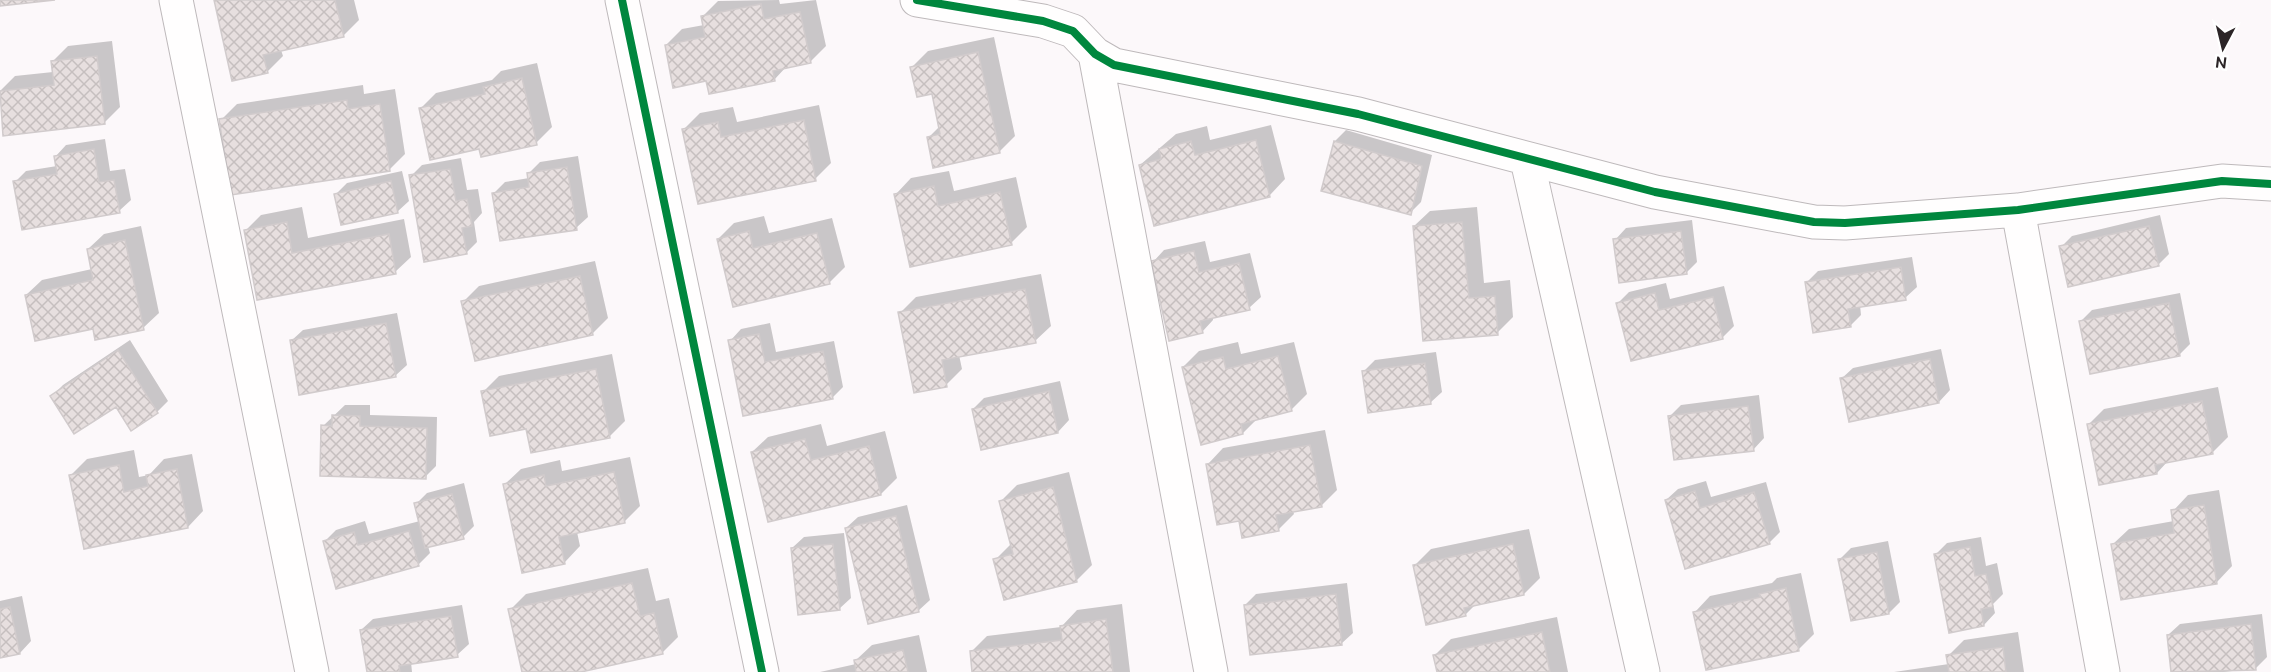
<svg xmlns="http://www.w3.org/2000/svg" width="2271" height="672" font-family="Ubuntu,sans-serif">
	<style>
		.shadow { fill: #0003 }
		.building { fill: url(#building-cross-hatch); stroke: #d1cbcc; stroke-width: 1.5 }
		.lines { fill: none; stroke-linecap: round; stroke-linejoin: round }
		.minor-casing { stroke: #beb9bb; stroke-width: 35 }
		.minor { stroke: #fffefe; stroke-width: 33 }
		.cycleway-casing { stroke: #fff; stroke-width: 11 }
		.cycleway { stroke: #00873e; stroke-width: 8 }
	</style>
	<defs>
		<pattern id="building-cross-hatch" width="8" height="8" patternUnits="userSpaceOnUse" patternTransform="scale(1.5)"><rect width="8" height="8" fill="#e7dfdf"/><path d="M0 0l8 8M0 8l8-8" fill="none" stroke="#c6bfbf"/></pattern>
	</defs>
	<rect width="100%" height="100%" fill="#fcf8fa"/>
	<!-- shadow -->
	<path class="shadow" d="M216 0H354L359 20 343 36 281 50 283 56 267 72Z
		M779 0 780 4 816 0 826 46 810 62 787 66 774 80 708 79 666 45 682 29 704 25 702 17 718 1Z
		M994 37 1015 136 999 152 928 138 940 126 933 93 912 67 928 51Z
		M112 41 120 107 104 123 5 135 0 91 15 76 53 72 52 62 68 46Z
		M537 63 552 127 536 143 480 147 420 109 436 93 492 80 501 71Z
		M363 85 364 94 395 89 405 154 389 170 221 120 237 104Z
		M819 105 831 163 815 179 684 129 700 113 733 107 737 122Z
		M1271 125 1285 179 1270 195 1140 165 1176 134 1207 126 1210 140Z
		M1346 130 1432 155 1421 202 1410 213 1335 141Z
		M105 139 110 171 125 169 131 200 119 211 15 182 26 171 57 166 55 157 66 145Z
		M578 156 588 217 576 228 494 193 505 182 529 178 528 174 540 162Z
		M461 158 467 190 478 189 482 213 474 222 477 242 466 253 411 176 422 165Z
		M402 171 409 201 397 212 336 194 347 183Z
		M949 171 954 191 1016 177 1027 227 1011 243 896 194 911 178Z
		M302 207 308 238 404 219 411 257 395 272 258 298 245 231 261 215Z
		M1477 207 1484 283 1510 280 1513 317 1497 333 1424 339 1414 226 1430 211Z
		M2160 215 2169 254 2158 265 2061 247 2072 236Z
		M764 216 769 233 832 218 845 267 829 283 718 239 734 223Z
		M1692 220 1697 262 1686 273 1615 240 1626 228Z
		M141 226 159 313 143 328 94 327 26 295 42 280 92 269 88 249 104 234Z
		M1205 241 1210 262 1250 253 1261 297 1249 308 1213 316V320L1202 332 1153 262 1164 250Z
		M1912 257 1917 287 1905 298 1860 305 1861 315 1850 326 1807 282 1818 271Z
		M595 261 608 318 592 334 463 302 479 286Z
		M1041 274 1051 326 1035 341 959 355 962 369 946 385 900 313 916 297Z
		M1666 283 1670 299 1724 286 1734 326 1722 338 1618 303 1629 292Z
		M2180 293 2190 344 2179 355 2081 321 2092 310Z
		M397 313 407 365 395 376 291 341 303 330Z
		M770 323 776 352 834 341 843 387 832 398 744 415 730 341 741 329Z
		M130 340 168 401 157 412 52 396 63 385Z
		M1238 342 1241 354 1294 342 1307 394 1291 410 1258 418 1243 433 1183 367 1199 351Z
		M1941 349 1950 390 1939 402 1841 379 1853 368Z
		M1436 352 1442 392 1430 403 1364 371 1375 360Z
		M612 354 625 421 609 437 528 427 483 392 499 376Z
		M1060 381 1069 420 1058 432 982 449 973 409 984 398Z
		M2218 387 2228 437 2212 453 2168 461 2157 473 2088 425 2104 409Z
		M1759 395 1764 438 1753 450 1670 416 1681 405Z
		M345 405H370V415L437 417 436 466 425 477 323 426Z
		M821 424 827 446 885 431 897 478 881 494 752 452 768 437Z
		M1325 430 1337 490 1321 506 1293 511 1294 514 1278 530 1240 520 1208 464 1223 448Z
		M134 450 139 477 149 475 164 459 192 454 203 511 188 527 71 475 87 459Z
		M630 457 640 506 624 522 577 532 580 546 565 562 505 484 521 469 560 460 562 471Z
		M1069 472 1092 565 1076 581 995 560 1012 543 1001 501 1017 485Z
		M1706 481 1711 497 1766 482 1780 532 1769 543 1666 500 1678 489Z
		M464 483 474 526 463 537 428 546 430 553 418 565 325 541 336 530 365 521 369 534 420 521 416 504 427 493Z
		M2219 490 2232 566 2217 582 2113 544 2129 529 2174 521 2173 511 2188 495Z
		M907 505 930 600 918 611 846 528 858 517Z
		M1529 529 1540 578 1524 594 1476 604 1465 615 1415 565 1431 549Z
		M844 533 851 598 839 609 792 548 804 537Z
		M1981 537 1986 566 1997 563 2003 594 1993 604 1995 613 1984 625 1935 555 1947 543Z
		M1888 541 1900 602 1889 613 1840 559 1851 548Z
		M648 568 656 601 669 598 678 637 662 653 574 672H524L510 610 526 594Z
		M1801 573 1814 634 1798 650 1695 612 1710 596 1772 583 1777 578Z
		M1347 583 1353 633 1341 644 1245 605 1256 594Z
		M22 596 31 641 20 653 0 657V601Z
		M1122 604 1130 672H974L971 652 987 636 1061 627 1077 610Z
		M462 605 469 644 457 655 411 662 412 672H368L361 630 373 619Z
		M2262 614 2267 657 2256 668 2224 672H2173L2168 635 2180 624Z
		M1557 617 1568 672H1438L1435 655 1451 639Z
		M2018 632 2024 672H1894L1949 664 1948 656 1964 640Z
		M919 635 927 672H820L856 664V660L872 645Z"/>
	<!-- building -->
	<path class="building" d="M0 0H55L0 6Z
		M214 0H335L344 37 263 55 268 73 232 81Z
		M761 4 764 19 800 12 811 63 773 71 775 81 709 94 706 81 673 88 665 45 705 37 701 16Z
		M978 52 1000 153 933 168 927 137 940 134 932 94 917 97 910 67Z
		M97 56 105 124 3 136 0 91 54 85 51 61Z
		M522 78 537 145 481 157 479 149 430 160 419 108 485 94 483 87Z
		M347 100 348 109 380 104 390 171 231 195 219 119Z
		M804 120 816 181 698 204 682 129 718 122 721 137Z
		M1256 140 1270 197 1154 226 1139 165 1161 159 1159 149 1191 141 1195 155Z
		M1334 141 1422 166 1411 215 1321 191Z
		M94 149 99 182 114 180 120 213 22 230 13 181 57 174 54 156Z
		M567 167 577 230 500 241 492 193 529 187 527 173Z
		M450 169 456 201 467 199 472 226 462 228 467 254 424 262 409 175Z
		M391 181 398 213 341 225 334 194Z
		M934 186 938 206 1000 192 1012 245 910 267 894 194Z
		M287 222 292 253 389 234 396 274 257 300 244 230Z
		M1462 222 1469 298 1495 296 1498 335 1423 341 1413 226Z
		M2149 226 2159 266 2068 287 2059 246Z
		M749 231 753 248 817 233 830 284 733 307 717 239Z
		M1681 231 1687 274 1619 283 1613 239Z
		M125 240 144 330 95 340 93 329 35 341 25 295 93 280 87 249Z
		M1194 251 1199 272 1239 263 1250 310 1200 321 1203 333 1169 341 1151 261Z
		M1901 267 1906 300 1848 309 1851 327 1813 333 1805 282Z
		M580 276 593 335 475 361 461 301Z
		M1025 289 1036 343 942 360 947 387 914 393 898 312Z
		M1655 293 1659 310 1713 297 1723 339 1631 361 1616 303Z
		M2169 303 2180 356 2090 374 2079 321Z
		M386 323 396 377 299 395 290 340Z
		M759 334 765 362 823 351 833 399 743 416 728 340Z
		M118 350 158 413 131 431 116 407 74 434 50 396Z
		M1278 356 1292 411 1241 424 1243 434 1201 445 1182 367 1223 357 1226 369Z
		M1930 359 1939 403 1849 422 1840 378Z
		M1425 363 1431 404 1368 413 1362 371Z
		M596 369 610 438 531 453 526 429 490 436 481 391Z
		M1049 391 1058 433 981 450 972 409Z
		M2202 401 2213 454 2155 465 2157 474 2099 485 2087 424Z
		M1748 406 1754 451 1674 460 1668 416Z
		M332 415 360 416V426L427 428 426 479 320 476 321 425 332 426Z
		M805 439 811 460 869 446 881 495 768 522 751 452Z
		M1310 445 1322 507 1276 515 1279 531 1242 538 1239 521 1217 525 1206 464Z
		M119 465 124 492 148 486 146 475 177 469 188 528 84 549 69 475Z
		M614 472 625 523 559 537 565 564 522 573 503 484 544 475 546 486Z
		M1053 487 1077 582 1004 600 993 559 1013 554 999 501Z
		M1695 491 1700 508 1754 492 1770 544 1685 569 1665 500Z
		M452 494 464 539 425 548 414 503Z
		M2204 505 2217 584 2121 600 2111 544 2174 533 2171 510Z
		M896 516 919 612 868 624 845 528Z
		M409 531 419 566 336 589 323 541 354 532 358 545Z
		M833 544 840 610 798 615 791 548Z
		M1513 544 1524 595 1464 608 1466 616 1426 625 1413 565Z
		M1970 547 1975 576 1986 574 1993 607 1981 609 1984 626 1949 633 1934 554Z
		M1877 552 1889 614 1851 621 1838 559Z
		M632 583 640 616 654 613 663 654 581 672H522L508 609Z
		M1786 588 1799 651 1706 670 1693 612 1761 597 1759 594Z
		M1336 594 1342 645 1250 655 1244 605Z
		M10 607 20 654 0 658V609Z
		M451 616 458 657 399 666 400 672H367L360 630Z
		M1106 619 1113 672H972L970 651 1062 640 1060 626Z
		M2251 624 2256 670 2171 672 2167 635Z
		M1542 632 1550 672H1437L1433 655Z
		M2003 647 2006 672H1949L1946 655Z
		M903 650 908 672H856L854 660Z"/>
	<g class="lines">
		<defs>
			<path id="minor" d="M176 0 312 672
				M622 0 762 672
				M917 0 1043 21 1073 31 1095 54 1114 65 1358 114 1655 192 1814 222 1845 223 2018 210 2222 181 2271 184
				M1095 54 1211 672
				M1527 160 1643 672
				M2018 210 2103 672"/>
		</defs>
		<!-- minor casing -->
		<use href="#minor" class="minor-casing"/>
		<!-- minor -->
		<use href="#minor" class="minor"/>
		<defs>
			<path id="cycleway" d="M622 0 762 672
				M917 0 1043 21 1073 31 1095 54 1114 65 1358 114 1655 192 1814 222 1845 223 2018 210 2222 181 2271 184"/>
		</defs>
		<!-- cycleway casing -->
		<use href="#cycleway" class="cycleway-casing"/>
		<!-- cycleway -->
		<use href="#cycleway" class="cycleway"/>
	</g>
	<!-- north arrow -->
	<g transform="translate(2223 48) rotate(187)" stroke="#ffffff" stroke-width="4.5" paint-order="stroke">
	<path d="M0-4.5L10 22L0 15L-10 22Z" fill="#2c2527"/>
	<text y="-9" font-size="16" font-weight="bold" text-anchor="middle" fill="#2c2527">N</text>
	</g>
</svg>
